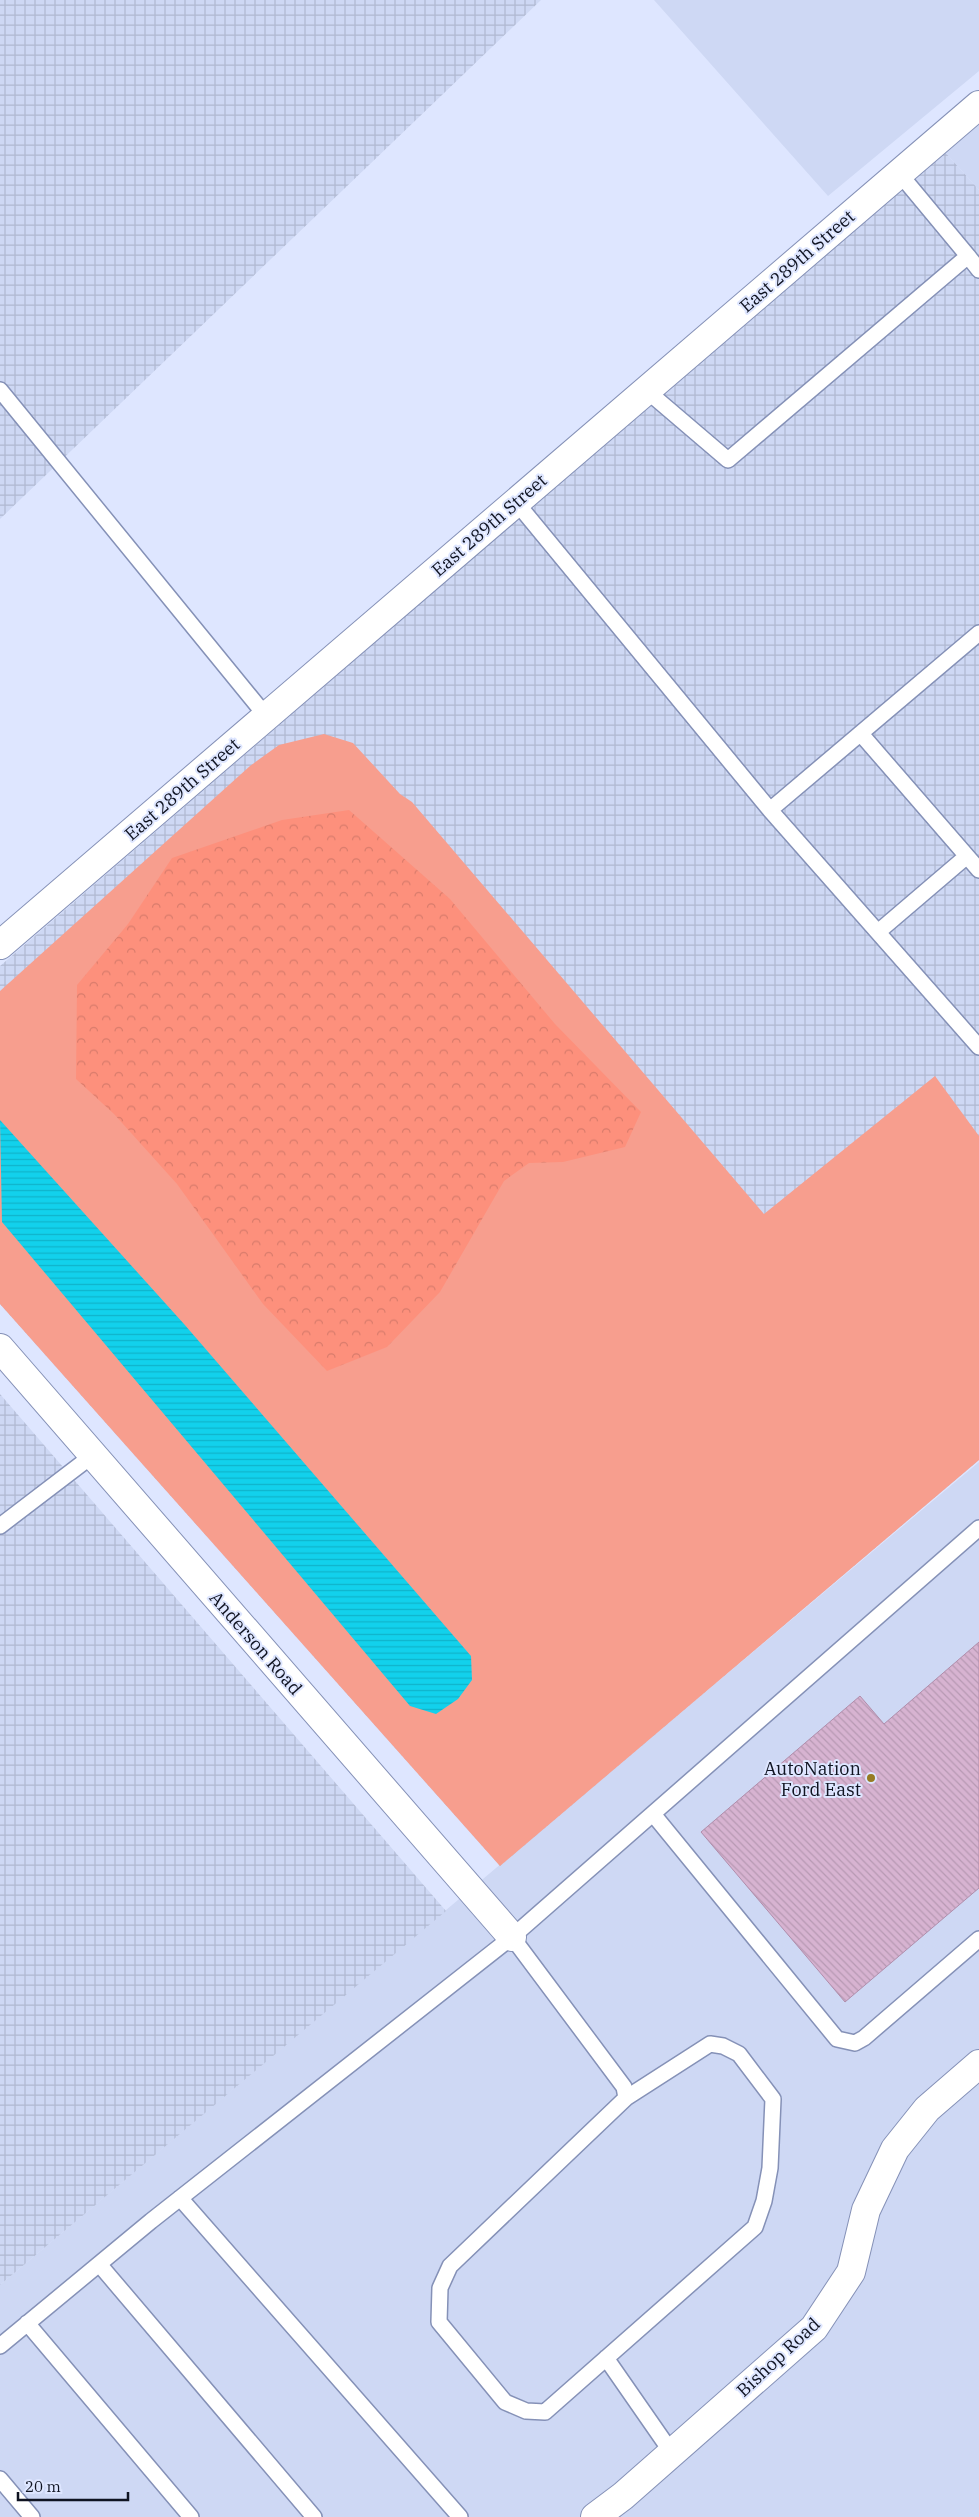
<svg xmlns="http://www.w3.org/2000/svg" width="979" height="2517" font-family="'IBM Plex Serif',serif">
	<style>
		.built { fill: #ced8f4 }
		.industrial { fill: url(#industrial-grid) }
		.grass { fill: #f79e8e }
		.forest { fill: url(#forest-crowns) }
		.water { fill: url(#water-rules) }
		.building { fill: url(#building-back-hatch); stroke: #b08dab }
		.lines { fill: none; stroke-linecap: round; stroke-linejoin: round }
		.lane-casing { stroke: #8591b7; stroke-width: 18 }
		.street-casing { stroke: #8591b7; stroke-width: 30 }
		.lane { stroke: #fff; stroke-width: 15 }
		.street { stroke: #fff; stroke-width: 28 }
		.poi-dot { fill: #967b23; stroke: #dee6ff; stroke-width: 2 }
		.labels { text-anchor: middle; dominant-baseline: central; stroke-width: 4; stroke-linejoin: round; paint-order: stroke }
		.street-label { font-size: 18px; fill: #0f1321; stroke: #dee6ff }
		.poi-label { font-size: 18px; fill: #0f1321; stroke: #dee6ff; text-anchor: end }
	</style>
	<defs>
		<pattern id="industrial-grid" width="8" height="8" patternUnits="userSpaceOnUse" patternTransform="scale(1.25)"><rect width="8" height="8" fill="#ced8f4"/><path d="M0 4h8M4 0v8" fill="none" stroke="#b0b8d1"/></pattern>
		<pattern id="forest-crowns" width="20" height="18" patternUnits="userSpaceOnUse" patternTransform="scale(1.25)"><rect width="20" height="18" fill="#fd907c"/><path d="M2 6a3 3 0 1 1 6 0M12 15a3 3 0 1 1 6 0" fill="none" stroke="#d87b6b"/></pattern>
		<pattern id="water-rules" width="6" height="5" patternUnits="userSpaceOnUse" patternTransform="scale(1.25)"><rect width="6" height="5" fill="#12d1ec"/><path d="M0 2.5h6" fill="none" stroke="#10b3ca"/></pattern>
		<pattern id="building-back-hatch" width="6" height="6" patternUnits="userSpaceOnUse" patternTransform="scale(1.25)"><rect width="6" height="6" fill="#d7b3d1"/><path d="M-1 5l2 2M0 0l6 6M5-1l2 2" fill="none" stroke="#b799b3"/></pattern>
	</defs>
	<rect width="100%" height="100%" fill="#dee6ff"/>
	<!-- built -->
	<path class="built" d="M654 0H979V71L828 196Z
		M979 122V190L944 151Z
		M979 1462V2517H0V2285Z"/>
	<!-- industrial -->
	<path class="industrial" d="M0 0H541L0 519Z
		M944 151 979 190V1460L500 1866 0 1304V966Z
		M0 1394 446 1911 0 2285Z"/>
	<!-- grass -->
	<path class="grass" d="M324 734 353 743 400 794 412 802 764 1214 935 1076 979 1136V1460L500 1866 0 1304V991L250 766 279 745Z"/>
	<!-- forest -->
	<path class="forest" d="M349 810 450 899 555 1024 641 1112 625 1147 563 1162 529 1163 504 1181 440 1292 387 1347 327 1371 263 1304 177 1184 114 1114 76 1079 77 985 128 924 172 858 282 820Z"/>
	<!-- water -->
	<path class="water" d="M0 1120 184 1324 471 1656 472 1680 458 1699 436 1714 410 1706 2 1222Z"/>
	<!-- building -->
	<path class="building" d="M979 1642V1888L845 2002 701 1832 860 1696 884 1724Z"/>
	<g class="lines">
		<defs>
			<path id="lane" d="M968 256 979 270
				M0 390 266 716
				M646 390 728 460 968 256 899 173
				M516 502 770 810 979 633
				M861 734 979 870
				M770 810 979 1047
				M878 932 967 856
				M0 1526 93 1455
				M653 1814 837 2039 855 2043 864 2038 979 1939
				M512 1937 624 2087 626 2098 450 2266 440 2288 439 2322 505 2402 526 2411 545 2412 755 2227 764 2201 770 2168 773 2099 739 2054 723 2046 710 2044 626 2098
				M180 2198 460 2517
				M99 2264 314 2517
				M27 2323 191 2517
				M0 2346 151 2221 512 1937 979 1528
				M606 2358 672 2453
				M0 2479 32 2517"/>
			<path id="street" d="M0 945 979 105
				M0 1348 512 1937
				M595 2517 623 2496 814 2328 851 2272 866 2210 895 2149 927 2109 979 2064"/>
		</defs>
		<!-- lane casing -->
		<use href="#lane" class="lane-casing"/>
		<!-- street casing -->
		<use href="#street" class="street-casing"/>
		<!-- lane -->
		<use href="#lane" class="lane"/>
		<!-- street -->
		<use href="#street" class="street"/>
	</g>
	<!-- markers -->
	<circle class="poi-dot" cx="871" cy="1778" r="5"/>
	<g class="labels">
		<!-- street labels -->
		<g class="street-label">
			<text transform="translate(797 261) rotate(-41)">East 289th Street</text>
			<text transform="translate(489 525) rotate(-41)">East 289th Street</text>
			<text transform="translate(182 789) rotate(-41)">East 289th Street</text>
			<text transform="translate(256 1643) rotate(49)">Anderson Road</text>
			<text transform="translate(778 2357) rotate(-43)">Bishop Road</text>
		</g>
		<!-- poi labels -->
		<g class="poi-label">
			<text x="861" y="1768">AutoNation<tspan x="861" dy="21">Ford East</tspan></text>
		</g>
	</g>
	<!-- scale -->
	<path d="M18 2492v8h110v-8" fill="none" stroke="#0f1321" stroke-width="2.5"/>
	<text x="25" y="2492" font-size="15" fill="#0f1321" stroke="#dee6ff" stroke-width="4" paint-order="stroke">20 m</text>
</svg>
